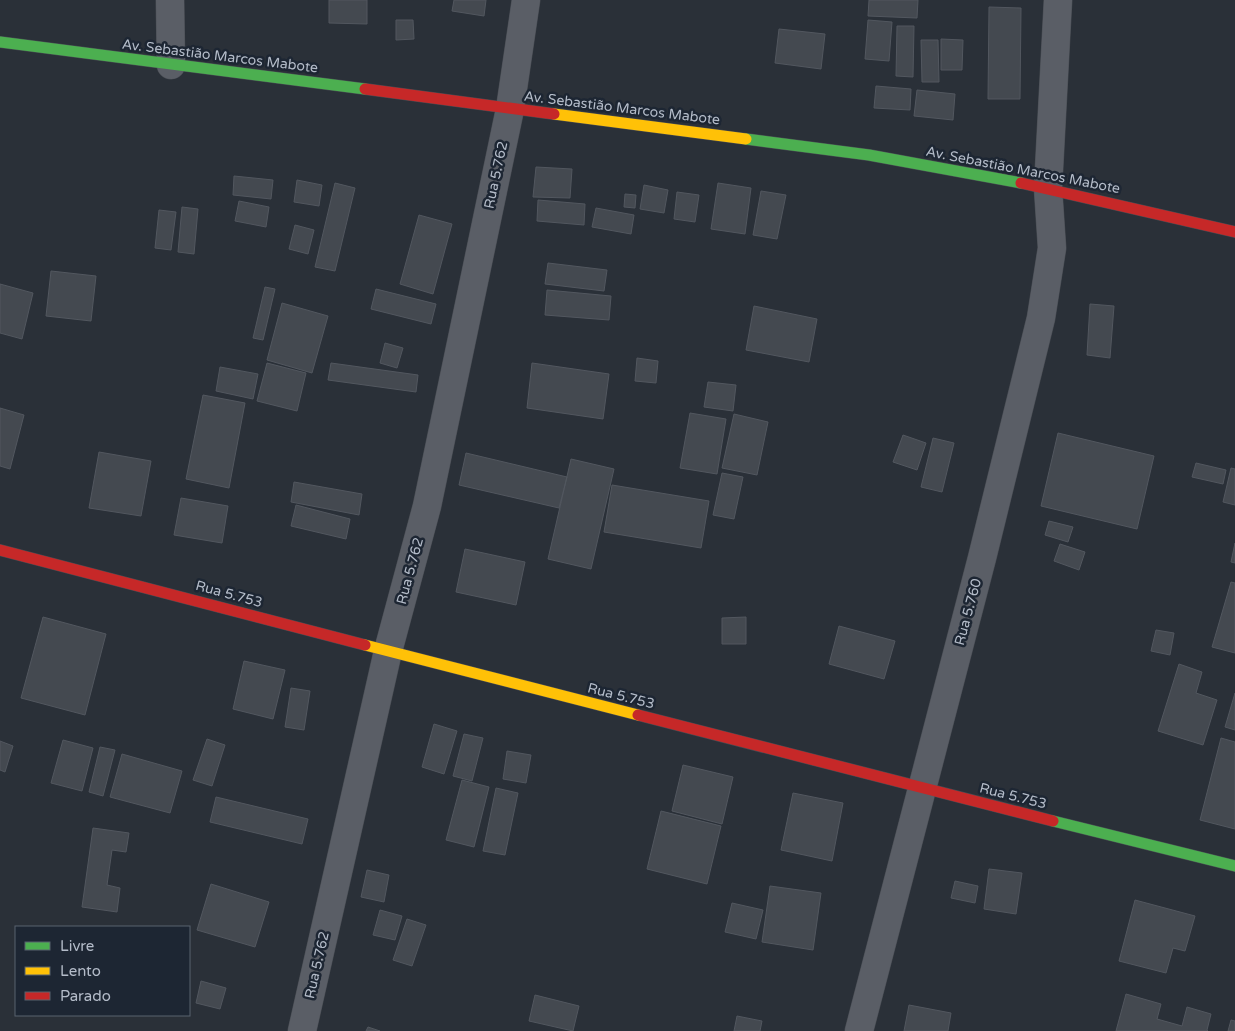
<svg xmlns="http://www.w3.org/2000/svg" width="1235" height="1031" font-family="'Varela Round',sans-serif">
	<style>
		.building { fill: #444950; stroke: #52575f }
		.lines { fill: none; stroke-linecap: round; stroke-linejoin: round }
		.street-casing { stroke: #484c53; stroke-width: 29 }
		.fast-casing { stroke: #484c53; stroke-width: 12 }
		.slow-casing { stroke: #484c53; stroke-width: 12 }
		.jam-casing { stroke: #484c53; stroke-width: 12 }
		.street { stroke: #5a5e66; stroke-width: 28 }
		.fast { stroke: #4caf50; stroke-width: 11 }
		.slow { stroke: #ffc107; stroke-width: 11 }
		.jam { stroke: #c62828; stroke-width: 11 }
		.labels { text-anchor: middle; dominant-baseline: central; stroke-width: 5; stroke-linejoin: round; paint-order: stroke }
		.street-label { font-size: 14px; fill: #b4bcc9; stroke: #1d2633 }
	</style>
	<rect width="100%" height="100%" fill="#2a3038"/>
	<!-- building -->
	<path class="building" d="M329 0H367V24L329 23Z
		M454 0H486L484 16 452 11Z
		M869 0H918L917 18 868 16Z
		M989 7 1021 8 1020 99H988Z
		M396 20H413L414 39 396 40Z
		M868 20 892 22 889 61 865 59Z
		M897 26H914L913 77 896 76Z
		M779 29 825 34 821 69 775 63Z
		M941 39 963 40 962 70H941Z
		M921 40H938L939 82H922Z
		M876 86 911 89 910 110 874 108Z
		M917 90 955 94 953 120 914 116Z
		M536 167 572 169 570 198 533 197Z
		M234 176 273 180 271 199 233 195Z
		M297 180 322 185 319 206 294 202Z
		M335 183 355 188 335 271 315 267Z
		M718 183 751 188 745 234 711 229Z
		M644 185 668 190 664 213 640 209Z
		M761 191 786 195 777 239 753 235Z
		M677 192 699 195 695 222 674 219Z
		M625 194 636 195 635 208 624 207Z
		M538 200 585 204 584 225 537 221Z
		M239 201 269 207 266 227 235 221Z
		M182 207 198 209 194 254 178 252Z
		M596 208 634 215 631 234 592 227Z
		M159 210 176 212 171 250 155 248Z
		M419 215 452 224 433 294 400 284Z
		M295 225 314 230 308 254 289 249Z
		M548 263 607 270 604 291 545 284Z
		M51 271 96 276 91 321 46 316Z
		M0 284 33 293 22 339 0 333Z
		M265 287 275 289 263 340 253 338Z
		M376 289 436 304 431 324 371 309Z
		M547 290 611 296 609 320 545 315Z
		M282 303 328 316 312 373 267 360Z
		M1090 304 1114 306 1110 358 1087 355Z
		M754 306 817 319 809 362 746 350Z
		M385 343 403 348 397 368 380 363Z
		M637 358 658 361 656 383 635 381Z
		M267 363 306 373 297 411 257 401Z
		M331 363 418 375 416 392 328 380Z
		M532 363 609 374 603 419 527 408Z
		M220 367 258 374 253 399 216 391Z
		M708 382 736 385 733 411 704 407Z
		M203 395 245 403 229 488 186 479Z
		M0 408 24 415 10 469 0 466Z
		M690 413 726 419 717 474 680 468Z
		M734 414 768 422 757 475 722 468Z
		M1058 433 1154 456 1137 529 1041 506Z
		M903 435 926 443 917 470 893 462Z
		M933 438 954 443 942 492 921 487Z
		M99 452 151 461 141 516 89 508Z
		M466 453 567 477 559 508 459 485Z
		M571 459 614 469 591 569 548 559Z
		M1196 463 1226 470 1223 484 1192 477Z
		M1231 468 1235 469V505L1223 502Z
		M722 473 743 477 734 519 713 515Z
		M294 482 362 494 359 515 291 502Z
		M612 485 709 501 701 548 604 532Z
		M181 498 228 506 222 543 174 535Z
		M296 505 350 519 346 539 291 526Z
		M1049 521 1073 527 1068 542 1045 535Z
		M1235 543V563L1231 562Z
		M1060 544 1085 552 1079 570 1054 561Z
		M465 549 525 562 516 605 456 592Z
		M1231 582 1235 583V653L1212 647Z
		M43 617 106 634 85 715 21 698Z
		M746 617V644H722V618Z
		M839 626 895 641 884 679 829 664Z
		M1156 630 1174 633 1170 655 1151 651Z
		M244 661 285 670 273 719 233 709Z
		M1179 664 1202 672 1196 693 1217 700 1203 745 1158 731Z
		M291 688 310 691 304 730 285 727Z
		M1235 693V730L1225 727Z
		M434 724 457 731 444 774 422 767Z
		M464 734 483 738 472 781 453 776Z
		M1221 738 1235 742V829L1200 820Z
		M207 739 225 745 212 786 193 780Z
		M63 740 93 748 82 791 51 783Z
		M0 741 13 746 5 772 0 770Z
		M100 747 115 750 103 796 89 792Z
		M507 751 531 755 526 783 503 779Z
		M122 754 182 771 170 813 110 797Z
		M683 765 733 777 722 824 672 811Z
		M462 780 489 787 474 847 446 840Z
		M496 788 518 793 505 855 483 851Z
		M793 793 843 803 832 861 781 850Z
		M216 797 308 819 302 844 210 822Z
		M661 811 721 826 707 884 647 869Z
		M93 828 129 833 126 852 112 850 107 885 120 888 117 912 82 907Z
		M989 869 1022 873 1016 914 984 909Z
		M367 870 389 875 384 902 361 897Z
		M955 881 978 886 975 903 951 898Z
		M211 884 269 902 255 947 197 930Z
		M770 886 821 893 813 950 762 942Z
		M1135 900 1195 916 1185 951 1173 948 1166 973 1119 961Z
		M732 903 763 910 756 939 725 932Z
		M380 910 402 916 395 940 373 935Z
		M407 919 426 925 412 966 393 960Z
		M201 981 226 988 220 1009 196 1003Z
		M1126 994 1161 1004 1157 1019 1182 1026 1187 1007 1211 1014 1207 1030 1208 1031H1116Z
		M535 995 579 1006 573 1031 529 1021Z
		M909 1005 951 1013 948 1031H904Z
		M737 1016 762 1021 760 1031H734Z
		M1231 1020 1235 1021V1031H1228Z
		M368 1027 380 1031H366Z"/>
	<g class="lines">
		<defs>
			<path id="street" d="M170 0 171 65
				M302 1031 388 651 427 506 510 109 526 0
				M859 1031 982 558 1041 318 1052 248 1048 188 1058 0"/>
			<path id="fast" d="M0 42 365 89
				M746 139 869 155 1021 183
				M1053 821 1235 866"/>
			<path id="slow" d="M554 114 746 139
				M365 645 638 715"/>
			<path id="jam" d="M365 89 554 114
				M1021 183 1235 232
				M0 550 365 645
				M638 715 1053 821"/>
		</defs>
		<!-- street casing -->
		<use href="#street" class="street-casing"/>
		<!-- fast casing -->
		<use href="#fast" class="fast-casing"/>
		<!-- slow casing -->
		<use href="#slow" class="slow-casing"/>
		<!-- jam casing -->
		<use href="#jam" class="jam-casing"/>
		<!-- street -->
		<use href="#street" class="street"/>
		<!-- fast -->
		<use href="#fast" class="fast"/>
		<!-- slow -->
		<use href="#slow" class="slow"/>
		<!-- jam -->
		<use href="#jam" class="jam"/>
	</g>
	<g class="labels">
		<!-- street labels -->
		<g class="street-label">
			<text transform="translate(220 56) rotate(7)">Av. Sebastião Marcos Mabote</text>
			<text transform="translate(622 108) rotate(7)">Av. Sebastião Marcos Mabote</text>
			<text transform="translate(1023 170) rotate(11)">Av. Sebastião Marcos Mabote</text>
			<text transform="translate(496 175) rotate(-78)">Rua 5.762</text>
			<text transform="translate(410 571) rotate(-75)">Rua 5.762</text>
			<text transform="translate(229 594) rotate(15)">Rua 5.753</text>
			<text transform="translate(968 612) rotate(-75)">Rua 5.760</text>
			<text transform="translate(621 696) rotate(14)">Rua 5.753</text>
			<text transform="translate(1013 796) rotate(14)">Rua 5.753</text>
			<text transform="translate(317 965) rotate(-77)">Rua 5.762</text>
		</g>
	</g>
	<!-- legend -->
	<rect x="15" y="926" width="175" height="90" fill="#1d2633" stroke="#59626f"/>
	<rect x="25" y="942" width="25" height="8" fill="#4caf50" stroke="#59626f"/>
	<text x="60" y="951" font-size="15" fill="#b4bcc9">Livre</text>
	<rect x="25" y="967" width="25" height="8" fill="#ffc107" stroke="#59626f"/>
	<text x="60" y="976" font-size="15" fill="#b4bcc9">Lento</text>
	<rect x="25" y="992" width="25" height="8" fill="#c62828" stroke="#59626f"/>
	<text x="60" y="1001" font-size="15" fill="#b4bcc9">Parado</text>
</svg>
